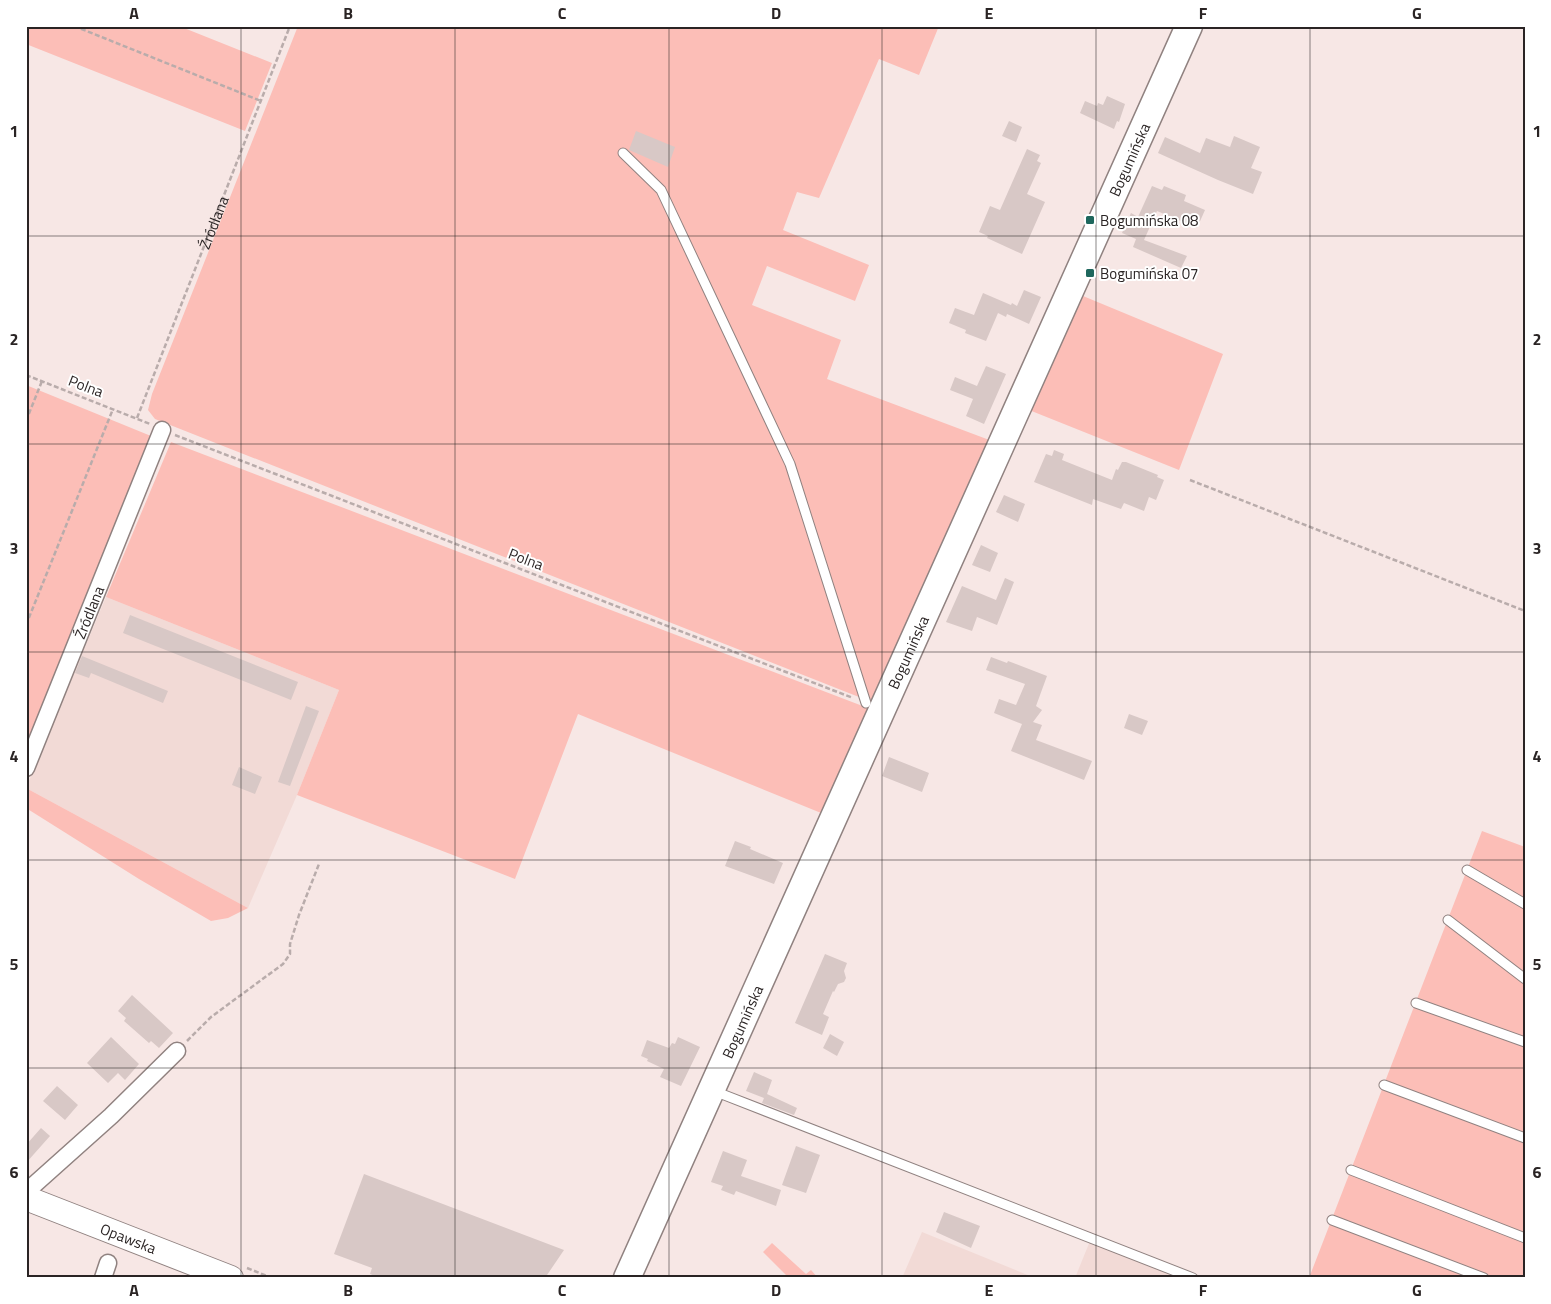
<svg xmlns="http://www.w3.org/2000/svg" width="1551" height="1304" font-family="'Titillium Web',sans-serif">
	<style>
		.built { fill: #f2dad6 }
		.green { fill: #fcbeb7 }
		.building { fill: #d8c8c6 }
		.lines { fill: none; stroke-linecap: round; stroke-linejoin: round }
		.service-casing { stroke: #908280; stroke-width: 11 }
		.minor-casing { stroke: #908280; stroke-width: 19 }
		.secondary-casing { stroke: #908280; stroke-width: 26 }
		.primary-casing { stroke: #908280; stroke-width: 29 }
		.path { stroke: #b9acab; stroke-width: 2.5; stroke-dasharray: 5 2.5; stroke-linecap: butt }
		.service { stroke: #fff; stroke-width: 9 }
		.minor { stroke: #fff; stroke-width: 16 }
		.secondary { stroke: #fff; stroke-width: 24 }
		.primary { stroke: #fff; stroke-width: 26 }
		.grid { fill: none; stroke: #2a2424; stroke-width: 1; stroke-opacity: 0.55 }
		.poi-dot { fill: #1e675d; stroke: #fff; stroke-width: 2 }
		.labels { text-anchor: middle; dominant-baseline: central; stroke-width: 4; stroke-linejoin: round; paint-order: stroke }
		.street-label { font-size: 15px; fill: #2a2424; stroke: #fff }
		.poi-label { font-size: 15px; fill: #2a2424; stroke: #fff; text-anchor: start }
		.neatline { fill: none; stroke: #2a2424; stroke-width: 2 }
		.grid-label { font-size: 16px; text-anchor: middle; font-weight: bold; fill: #2a2424 }
	</style>
	<rect width="100%" height="100%" fill="#f7e7e5"/>
	<!-- built -->
	<path class="built" d="M106 597 339 690 297 795 248 908 26 788Z
		M922 1232 1035 1278H902Z
		M1090 1241 1183 1278H1075Z"/>
	<!-- green -->
	<path class="green" d="M26 26H179L272 63 245 131 26 44Z
		M298 26H939L919 75 879 59 819 198 797 192 783 230 869 265 855 301 767 266 752 305 841 340 827 379 992 441 875 700 864 699 155 419 148 410 152 394Z
		M1083 296 1223 354 1179 470 1029 410Z
		M26 385 151 436 26 745Z
		M171 442 873 710 826 815 578 714 515 879 297 795 339 690 106 597Z
		M26 788 248 908 228 918 211 921 139 879 26 808Z
		M1482 831 1525 847V1278H1309Z
		M772 1243 806 1274 811 1270 818 1278H789L763 1252Z"/>
	<!-- building -->
	<path class="building" d="M1107 96 1125 104 1119 122 1117 121 1114 129 1080 113 1085 101 1097 106 1098 103 1103 105Z
		M1009 121 1022 127 1016 142 1002 136Z
		M636 131 675 147 668 167 629 150Z
		M1234 136 1260 147 1251 168 1262 172 1253 194 1218 180 1158 153 1165 137 1200 153 1206 138 1230 147Z
		M1027 149 1040 155 1037 161 1041 163 1027 194 1045 202 1022 254 987 238 988 236 979 232 990 206 1000 210Z
		M1152 186 1162 190 1164 186 1186 195 1184 201 1205 210 1197 228 1157 211 1144 240 1187 256 1181 268 1133 247 1136 239 1122 233 1131 213 1138 217Z
		M1024 290 1041 297 1029 324 1007 314 1006 317 998 313 986 341 965 333 966 330 949 323 955 308 974 315 983 293 1011 305 1012 303 1017 306Z
		M986 366 1006 374 984 424 966 416 973 399 950 390 955 377 977 386Z
		M1054 450 1064 454 1062 460 1112 480 1116 469 1118 470 1122 462H1126L1158 475 1157 477 1164 480 1156 500 1149 497 1144 511 1124 503 1121 509 1093 499 1092 505 1034 482 1046 454 1052 456Z
		M1004 495 1025 504 1018 522 996 512Z
		M981 545 998 553 990 572 972 565Z
		M1005 578 1014 582 997 625 977 617 972 631 946 622 962 586 996 600Z
		M130 615 298 682 291 700 123 633Z
		M82 656 168 691 163 703 91 673 89 678 75 673Z
		M991 657 1007 663 1008 661 1047 676 1036 706 1042 710 1033 722 1042 725 1036 740 1092 761 1084 780 1011 751 1022 724 994 713 999 699 1016 705 1025 684 986 670Z
		M306 706 319 711 290 786 278 782Z
		M1129 714 1148 721 1142 735 1124 728Z
		M889 757 929 773 922 792 882 776Z
		M239 767 262 777 255 794 232 785Z
		M735 841 751 847 750 849 783 863 774 884 725 866Z
		M825 954 847 963 844 971 846 978 844 982 838 984 834 992 833 991 823 1014 829 1017 822 1035 795 1023Z
		M132 995 173 1033 159 1048 151 1041 149 1043 124 1021 126 1018 118 1011Z
		M830 1034 844 1042 837 1056 823 1048Z
		M111 1037 139 1064 125 1080 118 1073 108 1083 87 1063Z
		M678 1037 700 1047 681 1086 660 1077 664 1069 647 1061 648 1059 641 1056 647 1040 669 1048 672 1043 675 1044Z
		M754 1072 772 1080 767 1094 797 1108 794 1115 762 1103 764 1098 746 1091Z
		M57 1086 78 1105 65 1120 43 1101Z
		M41 1128 50 1136 26 1163V1145Z
		M796 1146 820 1155 806 1193 782 1185Z
		M723 1151 747 1160 741 1176 781 1190 776 1206 736 1191 734 1195 721 1190 723 1186 711 1182Z
		M364 1174 564 1250 545 1278H380L370 1274 372 1268 334 1254Z
		M944 1212 980 1226 971 1248 936 1232Z"/>
	<g class="lines">
		<defs>
			<path id="service" d="M623 153 661 190 790 464 866 703
				M1467 870 1525 904
				M1448 920 1525 979
				M1416 1003 1525 1042
				M1384 1085 1525 1138
				M714 1091 1193 1278
				M1351 1170 1525 1238
				M1332 1220 1484 1278"/>
			<g id="minor">
				<path id="s2" d="M26 768 162 430"/>
				<path d="M26 1192 111 1116 177 1051"/>
				<path d="M103 1278 108 1263"/>
			</g>
			<g id="secondary">
				<path id="s3" d="M26 1198 231 1278"/>
			</g>
			<g id="primary">
				<path id="s4" d="M627 1278 1189 26"/>
			</g>
		</defs>
		<!-- service casing -->
		<use href="#service" class="service-casing"/>
		<!-- minor casing -->
		<use href="#minor" class="minor-casing"/>
		<!-- secondary casing -->
		<use href="#secondary" class="secondary-casing"/>
		<!-- primary casing -->
		<use href="#primary" class="primary-casing"/>
		<!-- path -->
		<g class="path">
			<path d="M74 26 261 101"/>
			<path d="M26 375 150 424"/>
			<path id="s1" d="M137 418 290 26"/>
			<path d="M26 421 42 381"/>
			<path d="M175 435 853 698"/>
			<path d="M1190 480 1525 611"/>
			<path d="M26 625 113 409"/>
			<path d="M187 1041 211 1017 283 964 290 954V944L299 915 319 864"/>
			<path d="M247 1268 272 1278"/>
		</g>
		<!-- service -->
		<use href="#service" class="service"/>
		<!-- minor -->
		<use href="#minor" class="minor"/>
		<!-- secondary -->
		<use href="#secondary" class="secondary"/>
		<!-- primary -->
		<use href="#primary" class="primary"/>
	</g>
	<!-- grid -->
	<path class="grid" d="M241 26V1278M455 26V1278M669 26V1278M882 26V1278M1096 26V1278M1310 26V1278M26 236H1525M26 444H1525M26 652H1525M26 860H1525M26 1068H1525"/>
	<!-- markers -->
	<g class="poi-dot">
		<rect x="1085" y="215" width="10" height="10" rx="2.5"/>
		<rect x="1085" y="268" width="10" height="10" rx="2.5"/>
	</g>
	<g class="labels">
		<!-- street labels -->
		<g class="street-label">
			<text stroke="none"><textPath href="#s4" startOffset="1226">Bogumińska</textPath></text>
			<text stroke="none"><textPath href="#s1" startOffset="210">Źródlana</textPath></text>
			<text transform="translate(86 386) rotate(21)">Polna</text>
			<text transform="translate(526 559) rotate(21)">Polna</text>
			<text stroke="none"><textPath href="#s2" startOffset="168">Źródlana</textPath></text>
			<text stroke="none"><textPath href="#s4" startOffset="686">Bogumińska</textPath></text>
			<text stroke="none"><textPath href="#s4" startOffset="281">Bogumińska</textPath></text>
			<text stroke="none"><textPath href="#s3" startOffset="110">Opawska</textPath></text>
		</g>
		<!-- poi labels -->
		<g class="poi-label">
			<text x="1100" y="220">Bogumińska 08</text>
			<text x="1100" y="273">Bogumińska 07</text>
		</g>
	</g>
	<!-- border -->
	<rect width="1551" height="1304" fill="none" stroke="#ffffff" stroke-width="55"/>
	<rect x="28" y="28" width="1496" height="1248" class="neatline"/>
	<g class="grid-label">
		<text x="134" y="19">A</text>
		<text x="348" y="19">B</text>
		<text x="562" y="19">C</text>
		<text x="776" y="19">D</text>
		<text x="989" y="19">E</text>
		<text x="1203" y="19">F</text>
		<text x="1417" y="19">G</text>
		<text x="14" y="137">1</text>
		<text x="1537" y="137">1</text>
		<text x="14" y="345">2</text>
		<text x="1537" y="345">2</text>
		<text x="14" y="554">3</text>
		<text x="1537" y="554">3</text>
		<text x="14" y="762">4</text>
		<text x="1537" y="762">4</text>
		<text x="14" y="970">5</text>
		<text x="1537" y="970">5</text>
		<text x="14" y="1178">6</text>
		<text x="1537" y="1178">6</text>
		<text x="134" y="1296">A</text>
		<text x="348" y="1296">B</text>
		<text x="562" y="1296">C</text>
		<text x="776" y="1296">D</text>
		<text x="989" y="1296">E</text>
		<text x="1203" y="1296">F</text>
		<text x="1417" y="1296">G</text>
	</g>
</svg>
